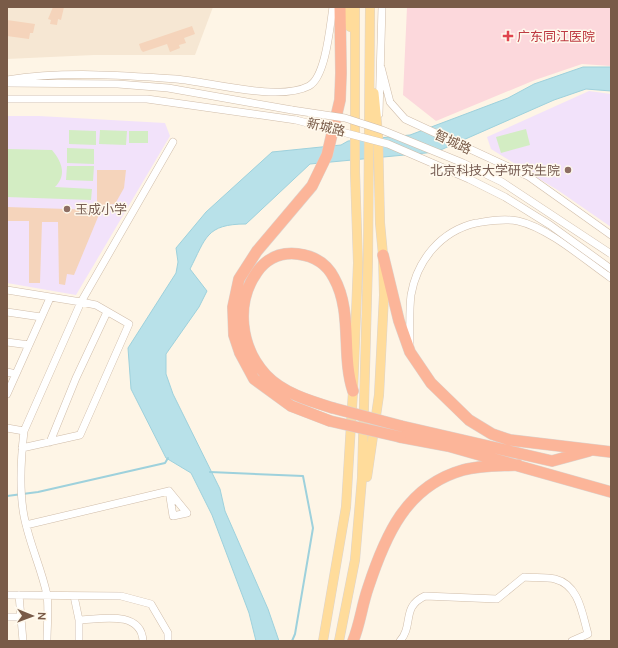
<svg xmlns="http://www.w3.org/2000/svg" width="618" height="648" font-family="'DM Sans','Noto Sans SC',sans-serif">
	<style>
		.residential { fill: #f6e7d3 }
		.education { fill: #f2e2fa }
		.medical { fill: #fcd8dc }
		.grass { fill: #d3edc3 }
		.water { fill: #b8e1e9; stroke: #9ed1dc }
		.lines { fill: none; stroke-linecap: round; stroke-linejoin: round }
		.stream { stroke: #9ed1dc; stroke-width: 2 }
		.building { fill: #f5d4bb }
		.minor-casing { stroke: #d0bdaa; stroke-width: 8 }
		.major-casing { stroke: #dcd4cf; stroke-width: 10 }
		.highway-casing { stroke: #dcd4cf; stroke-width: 12 }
		.minor { stroke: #fff; stroke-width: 7 }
		.major { stroke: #ffdc9b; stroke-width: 9 }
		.highway { stroke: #fcb599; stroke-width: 11 }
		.minor-bridge-casing { stroke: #d0bdaa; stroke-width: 8; stroke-linecap: butt }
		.highway-bridge-casing { stroke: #dcd4cf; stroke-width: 12; stroke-linecap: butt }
		.minor-bridge { stroke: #fff; stroke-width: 7 }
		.highway-bridge { stroke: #fcb599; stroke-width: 11 }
		.health-dot { fill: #e0444e; stroke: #fff9ed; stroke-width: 1.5 }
		.education-dot { fill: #8d6e63; stroke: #fff9ed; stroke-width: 1.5 }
		.labels { text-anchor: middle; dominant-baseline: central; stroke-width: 3; stroke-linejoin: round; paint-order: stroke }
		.health-label { font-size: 13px; fill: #be3a42; stroke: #fff9ed; text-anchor: start }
		.street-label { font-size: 13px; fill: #795b48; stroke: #fff9ed }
		.education-label { font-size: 13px; fill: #785e54; stroke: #fff9ed; text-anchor: end }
	</style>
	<rect width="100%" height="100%" fill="#fef5e6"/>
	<!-- residential -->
	<path class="residential" d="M7 7H213L195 55H94L7 59Z"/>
	<!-- education -->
	<path class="education" d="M589 91 611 94V227L559 191 491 149 487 137Z
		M7 116H39L165 123 170 136 76 295 7 283Z"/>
	<!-- medical -->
	<path class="medical" d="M407 7H611V66L582 64 535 80 436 121 403 95Z"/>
	<!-- grass -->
	<path class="grass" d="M526 129 530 145 501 153 496 137Z
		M69 130 96 131V145L69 144Z
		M100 130 127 131 126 145 99 144Z
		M129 131H148V143H129Z
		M67 148 94 149V164L67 163Z
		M7 149 52 150C62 162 67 175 55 187L92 189 91 200 7 197Z
		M67 166H94L93 181 66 180Z"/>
	<!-- water -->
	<path class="water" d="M583 67H611V91L586 89 554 100 436 152 310 164 246 224C206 224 206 238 190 269L207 291 199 307 166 354V374L173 394 220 489 225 511 268 609 279 641H256L249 613 212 515 191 473 166 458 131 389 128 348 176 273 178 262 176 248 206 212 272 152 341 145 348 141 410 135 508 98 534 84Z"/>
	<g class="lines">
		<!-- stream -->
		<path class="stream" d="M210 472 303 476 313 528 295 634 292 641
			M7 496 38 492 165 463 168 458"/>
	</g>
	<!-- building -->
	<path class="building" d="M53 7H64L61 20 58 19 57 25 50 24 51 20 48 19Z
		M7 20 35 24 33 33H30L29 39 7 36Z
		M192 26 195 34 184 38 186 43 179 45 180 48 170 52 167 44 143 52 141 50 139 44Z
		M97 170H126L124 188 115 204 103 205 74 275 67 274 65 285 59 284 58 222H42L40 283H29V221H7V207L97 210Z"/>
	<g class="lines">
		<defs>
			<path id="minor" d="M381 67 390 102 405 119 528 176 611 235
				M7 80C63 71 120 75 176 79 211 82 278 102 309 86 326 77 330 25 333 7
				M7 83 118 84 168 88 292 110
				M7 99H147L296 120
				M379 114 382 7
				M7 290 81 302 173 142
				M7 312 41 317
				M7 342 29 345
				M410 344C410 328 409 311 411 295 417 260 441 231 476 223 489 221 504 218 518 221 549 228 585 260 611 278
				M7 372 16 374
				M7 394 50 298
				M7 428 24 431
				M50 442 76 378 107 312
				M22 448 80 435 129 324 96 305 81 302 24 431C21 457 19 483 23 510 27 539 41 566 47 595 49 610 47 626 47 641
				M26 525 169 491 173 516 187 513 169 491
				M7 595 121 596 151 604 168 633V641
				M19 595 23 641
				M74 596 79 620V641
				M7 617H21
				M79 620C101 619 141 610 143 641
				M400 641C414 625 401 607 425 596L497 599 524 577C534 578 546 577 555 579 579 585 582 613 588 634L572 641"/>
			<path id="major" d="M348 7 350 27
				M367 477 379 395 384 295 383 255 380 223 378 134 374 93
				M323 641 346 507 353 391 358 263 355 172V7
				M339 641 355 560 362 478 368 260 370 7"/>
			<path id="highway" d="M383 255 399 321 410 352 431 383 469 420 492 434 510 440 611 452
				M333 408C310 401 283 393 266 375 240 347 235 303 257 272 267 258 281 252 298 254 314 256 327 264 334 278 353 312 341 355 353 391
				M330 421 291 406 254 379 240 353 234 335 233 307 239 279 257 251 312 186 327 155 340 100 341 73 340 7
				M401 426 552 461 589 451
				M400 437 448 446 611 492
				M353 641C360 624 362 605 368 588 385 536 406 486 463 470 481 465 500 466 518 465"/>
		</defs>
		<!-- minor casing -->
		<use href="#minor" class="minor-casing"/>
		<!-- major casing -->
		<use href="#major" class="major-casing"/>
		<!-- highway casing -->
		<use href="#highway" class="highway-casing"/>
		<!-- minor -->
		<use href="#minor" class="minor"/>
		<!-- major -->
		<use href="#major" class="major"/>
		<!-- highway -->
		<use href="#highway" class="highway"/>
		<defs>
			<path id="minor-bridge" d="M292 110 345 118 382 130 463 163 502 182 611 254
				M296 120 388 144 469 179 505 197 550 225 611 269"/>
			<path id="highway-bridge" d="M333 408 401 426
				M330 421 400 437"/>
		</defs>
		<!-- minor-bridge casing -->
		<use href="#minor-bridge" class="minor-bridge-casing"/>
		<!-- highway-bridge casing -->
		<use href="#highway-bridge" class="highway-bridge-casing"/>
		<!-- minor-bridge -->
		<use href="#minor-bridge" class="minor-bridge"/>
		<!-- highway-bridge -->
		<use href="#highway-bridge" class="highway-bridge"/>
	</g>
	<!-- markers -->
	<path class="health-dot" d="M506 30h4v4h4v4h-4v4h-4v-4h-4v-4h4z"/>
	<g class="education-dot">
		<circle cx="568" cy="170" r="4"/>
		<circle cx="67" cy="209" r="4"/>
	</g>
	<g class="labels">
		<!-- health labels -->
		<g class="health-label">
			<text x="517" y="36">广东同江医院</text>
		</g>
		<!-- street labels -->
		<g class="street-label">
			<text transform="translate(326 127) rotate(14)">新城路</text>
			<text transform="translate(453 142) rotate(25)">智城路</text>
		</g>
		<!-- education labels -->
		<g class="education-label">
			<text x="560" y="170">北京科技大学研究生院</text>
			<text x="75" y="209" text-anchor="start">玉成小学</text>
		</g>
	</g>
	<!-- border -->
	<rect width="618" height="648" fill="none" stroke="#795b48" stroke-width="16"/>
	<!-- north arrow -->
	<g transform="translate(32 616) rotate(91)" stroke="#fff9ed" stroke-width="3" paint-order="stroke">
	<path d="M0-3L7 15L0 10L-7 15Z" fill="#795b48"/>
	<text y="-6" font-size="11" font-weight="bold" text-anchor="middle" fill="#795b48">N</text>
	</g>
</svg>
